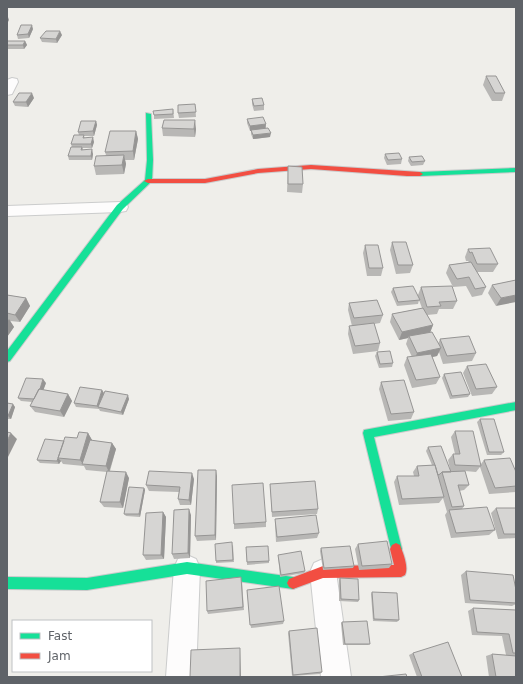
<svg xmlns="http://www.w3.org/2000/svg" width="523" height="684" font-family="'DejaVu Sans',sans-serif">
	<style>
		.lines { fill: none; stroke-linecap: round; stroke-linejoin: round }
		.street-casing { stroke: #cbcccc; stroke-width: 2 }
		.fast-casing { stroke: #cacacb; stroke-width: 2 }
		.jam-casing { stroke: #cacacb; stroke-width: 2 }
		.street { fill: #fdfcfc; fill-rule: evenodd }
		.fast { fill: #16e098; fill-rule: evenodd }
		.jam { fill: #f24e42; fill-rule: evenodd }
		.wall { fill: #b8b7b5 }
		.shaded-wall { fill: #969594 }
		.building { fill: #d6d5d3; stroke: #969594 }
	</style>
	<rect width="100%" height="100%" fill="#efeeea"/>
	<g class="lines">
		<defs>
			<path id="street" d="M12 78 17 79 18 82 12 94 7 95V80Z
				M120 202 126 203 128 207 126 211 120 212 7 216V206Z
				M187 555 196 559 200 568 196 677H166L174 568 178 559Z
				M323 559 332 563 336 572 351 677H321L310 572 314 563Z"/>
			<path id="fast" d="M146 113 151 114 153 160 152 181 123 209 10 361 7 362V351L117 205 145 180 147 160Z
				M516 168V172L420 176 417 174 420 172Z
				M516 402V410L374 437 402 549 400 553 396 555 392 553 363 433 364 430Z
				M187 562 293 577 297 579 299 583 297 587 293 589 187 574 87 590 7 589V577L87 578Z"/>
			<path id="jam" d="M311 165 420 172 423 174 420 176H407L311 169 258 173 205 183H148L144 181 148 179H205L258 169Z
				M396 543 400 545C403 553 409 567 405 575L401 577 323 578 293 589 289 587 287 583 289 579 323 566 394 565 390 549 392 545Z"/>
		</defs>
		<!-- street casing -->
		<use href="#street" class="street-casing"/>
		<!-- fast casing -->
		<use href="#fast" class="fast-casing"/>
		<!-- jam casing -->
		<use href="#jam" class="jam-casing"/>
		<!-- street -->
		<use href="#street" class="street"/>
		<!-- fast -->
		<use href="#fast" class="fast"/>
		<!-- jam -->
		<use href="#jam" class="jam"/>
	</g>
	<!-- wall -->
	<path class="wall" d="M33 29 29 38 18 39 17 35Z
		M62 35 57 43 42 42 40 38Z
		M7 41H25L27 45 24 49H7Z
		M486 76 505 93 502 101H492L483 85Z
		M34 98 28 107 15 106 13 102Z
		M252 99 264 105V110L254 111 252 104Z
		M195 104 196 117 179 118 178 113Z
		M173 109 174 118 154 119V115Z
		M247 119 266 124V128L270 137 253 139 251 134V130L250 131 247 123Z
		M96 121 97 125 94 136H84L85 138 94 142 92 148H83V150L93 154 92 160H69L68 156 72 147 71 144 79 135 78 132Z
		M162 128 196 129 195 137 163 136Z
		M136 131 138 139 134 160H125L126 164 124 174 96 175 94 166 106 155 105 152Z
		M385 154 402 159 401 164 387 165 384 158Z
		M409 157 425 161 423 165 411 166 408 161Z
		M288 166 303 184 302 193 287 192Z
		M392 242 413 265 410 273 396 274 390 250Z
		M365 245 383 268 381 276H367L363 253Z
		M468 249 498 264 493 272H477L486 287 482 295 472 297 466 286 453 287 446 273 449 265 469 262 468 261H466L465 257Z
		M516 280 496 306 488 293 492 285Z
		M421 287 457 301 453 309H439L437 314 427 315 433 325 430 332 438 344 440 339 476 353 472 361 443 364 439 352 437 356 432 357 440 377 436 384 412 388 404 365 407 357H412L406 344 408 338 399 340 390 322 392 314 422 308 419 300 418 304 397 306 391 292 393 288 418 295Z
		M7 295 26 298 30 306 20 322 10 321 14 327 7 337Z
		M349 303 383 315 380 323 374 324 380 343 378 351 353 354 348 334 349 326H352L348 310Z
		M377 352 393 363 392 367 379 368 375 356Z
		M467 366 497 387 492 394 472 396 463 373Z
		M444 374 470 394 468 397 450 399 442 378Z
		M381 382 414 412 411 419 388 421 379 389Z
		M46 383 43 390 68 394 72 401 64 417 35 412 30 406 32 402 21 401 18 398Z
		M104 393 129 399 123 415 100 411 99 409 76 407 74 403Z
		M7 403 15 407 11 419H7Z
		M480 419 504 452 501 455H487L477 422Z
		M455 431 481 464 484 460 516 472V492L489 494 480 467 476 472 465 471 469 485 464 490 459 491 464 506 462 509 495 530 489 535 451 538 445 515 447 512 443 498 439 503 399 505 394 482 397 476H414L413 472 417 466 432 465 426 451 428 447 450 469 448 460 453 454H455L451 437Z
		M88 433 92 440V441L112 443 116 449 110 471 129 478 123 508 104 507 100 502 107 472 86 470 84 466 63 464 61 461 59 464 40 463 37 460 64 441 77 438Z
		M217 476 216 540 197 541 195 536Z
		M194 479 191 505H180L178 499 179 492 149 491 146 485Z
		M270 484 318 509 317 514 272 517Z
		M144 488 145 490 140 517 126 516 124 514Z
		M496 508H516V538L498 539 491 513Z
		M163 512 166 517 164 559 146 560 143 555Z
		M191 515 190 558 174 559 172 554Z
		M275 519 319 533 317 538 276 542 275 524Z
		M266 522V527L234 529V524Z
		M358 544 392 564 389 568 359 570 355 549Z
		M233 545 234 562 216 563V561Z
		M246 547 269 561V563L247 565Z
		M321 548 354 566 353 568 323 570 320 551Z
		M278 555 305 571 304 573 280 577Z
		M466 571 516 590V604L512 606 465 603 461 575Z
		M340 578 359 600 358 602 339 601V580Z
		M242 581 244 610 208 614 207 611Z
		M247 590 284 621 283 624 251 628Z
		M372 592 399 620 397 622 373 621 371 594Z
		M473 608 516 610V677H489L486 656 492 654 506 655 502 636 472 635 468 611Z
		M342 622 370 644 368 645H343L341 623Z
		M289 631 322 672 320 674 292 676 288 633Z
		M413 653 462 677H417L409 655Z"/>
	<!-- shaded-wall -->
	<path class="shaded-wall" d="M7 14 9 20 7 24Z
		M32 25 33 29 29 38 28 34Z
		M60 31 62 35 57 43 56 39Z
		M25 41 27 45 24 49 23 45Z
		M32 93 34 98 28 107 26 102Z
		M195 120 196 129 195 137 194 129Z
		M96 121 97 125 94 136 93 131Z
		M266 124 265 129 250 131V126Z
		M136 131 138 139 134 160 133 151Z
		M271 133 270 137 253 139V135Z
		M93 137 94 142 92 148 91 144Z
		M92 149 93 154 92 160 91 156Z
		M124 155 126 164 124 174 122 165Z
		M516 295V302L496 306 501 298Z
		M26 298 30 306 20 322 15 315Z
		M9 319 14 327 7 337V322Z
		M433 325 430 333 409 336 408 338 399 340 402 332Z
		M441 348 437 356 414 361 417 353Z
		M43 379 46 383 39 402 37 399Z
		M102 390 104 393 98 407 99 409 97 406Z
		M68 394 72 401 64 417 60 411Z
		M128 395 129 399 123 415 121 412Z
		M13 404 15 407 11 419 8 416Z
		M11 433 17 439 7 459V441Z
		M88 433 92 440 85 464H83L80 460Z
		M64 441 58 458 61 461 59 464 57 461Z
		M112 443 116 449 109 472 106 466Z
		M216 470 217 476 216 540 215 535Z
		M126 472 129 478 123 508 120 502Z
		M192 473 194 479 191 505 189 500Z
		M144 488 145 490 140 517 139 514Z
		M189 509 191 515 190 558 188 553Z
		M163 512 166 517 164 559 161 555Z
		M240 648V650L241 677H240Z"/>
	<!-- building -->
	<path class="building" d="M21 25H32L28 34 17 35Z
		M46 31H60L56 39 40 38Z
		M7 41H25L23 45H7Z
		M486 76H496L505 93H495Z
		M19 93H32L26 102H13Z
		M262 98 264 105 254 106 252 99Z
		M195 104 196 112 178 113V105Z
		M173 109V114L154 115 153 111Z
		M263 117 266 124 250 126 247 119Z
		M164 120H195L194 129 162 128Z
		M81 121H96L93 131 78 132Z
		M268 128 271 133 253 135 251 130Z
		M110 131H136L133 151 105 152Z
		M74 135H84L83 138 93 137 91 144H71Z
		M71 147H82L81 150 92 149 91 156H68Z
		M399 153 402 159 388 160 385 154Z
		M124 155 122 165 94 166 96 156Z
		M422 156 425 161 412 162 409 157Z
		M288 166 302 167 303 184H288Z
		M392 242H406L413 265H398Z
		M365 245H378L383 268H369Z
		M490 248 498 264H477L472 252 470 253 468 249Z
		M471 262 486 287 475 289 469 277 457 279 449 265Z
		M516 280V295L501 298 492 285Z
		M413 286 420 300 398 302 393 288Z
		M452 286 457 301 439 302 441 306 427 307 421 287Z
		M7 295 26 298 15 315 7 313Z
		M377 300 383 315 354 318 349 303Z
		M423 308 433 325 402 332 392 314Z
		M374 323 380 343 355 346 349 326Z
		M432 332 441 348 417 353 409 336Z
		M469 336 476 353 447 356 440 339Z
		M390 351 393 363 380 364 377 352Z
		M431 354 440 377 416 380 407 357Z
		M486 364 497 387 476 389 467 366Z
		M461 372 470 394 452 396 444 374Z
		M26 378 43 379 40 389H39L34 399 18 398Z
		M404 380 414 412 391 414 381 382Z
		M80 387 102 390 97 406 74 403Z
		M39 389 68 394 60 411 30 406Z
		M105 391 128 395 121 412 98 407Z
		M7 403 13 404 8 416H7Z
		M480 419H494L504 452H489Z
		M455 431H473L481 466 455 465 453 454H460Z
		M7 432 11 433 7 441Z
		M79 432 88 433 80 460 58 458 65 437 77 438Z
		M45 439 64 441 57 461 37 460Z
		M90 440 112 443 106 466 82 464Z
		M441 446 451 472H442L440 474 438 475 435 465 428 447Z
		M510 458 516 472V486L495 488 484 460Z
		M435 465 444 497 402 499 397 476H419L417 466Z
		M198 470H216L215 535 195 536Z
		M107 471 126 472 120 502H100Z
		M149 471 192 473 189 500 178 499 180 487 146 485Z
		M465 471 469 485H458L464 506 452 507 442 472Z
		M315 481 318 509 272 512 270 484Z
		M263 483 266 522 234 524 232 485Z
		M129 487 144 488 139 514H124Z
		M487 507 495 530 456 533 449 510Z
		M496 508H516V534H504Z
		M189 509 188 553 172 554 174 510Z
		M163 512 161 555H143L146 513Z
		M316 515 319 533 277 537 275 519Z
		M387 541 392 564 362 566 358 544Z
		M232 542 233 560 216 561 215 544Z
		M268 546 269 561 247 562 246 547Z
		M350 546 354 566 324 568 321 548Z
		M301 551 305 571 281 575 278 555Z
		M466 571 513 575 516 590V603L470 600Z
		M241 577 243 607 207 611 206 581Z
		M340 578 358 579 359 600 341 599Z
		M279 586 284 621 250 625 247 590Z
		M372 592 397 593 399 620 374 619Z
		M473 608 516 610V653H513L509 634 477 632Z
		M367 621 370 644H345L342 622Z
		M317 628 322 672 293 675 289 631Z
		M448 642 462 677H422L413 653Z
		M240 648V677H190L191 650Z
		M492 654 516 656V677H496Z
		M406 674 407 677H378Z"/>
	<!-- border -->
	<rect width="523" height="684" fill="none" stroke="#5f6368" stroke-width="16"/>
	<!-- legend -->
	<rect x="12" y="620" width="140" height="52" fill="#ffffff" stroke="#bfc1c3"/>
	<rect x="20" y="633" width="20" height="6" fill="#16e098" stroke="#bfc1c3"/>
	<text x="48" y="640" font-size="12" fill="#5f6368">Fast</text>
	<rect x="20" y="653" width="20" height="6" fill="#f24e42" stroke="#bfc1c3"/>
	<text x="48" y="660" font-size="12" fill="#5f6368">Jam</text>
</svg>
